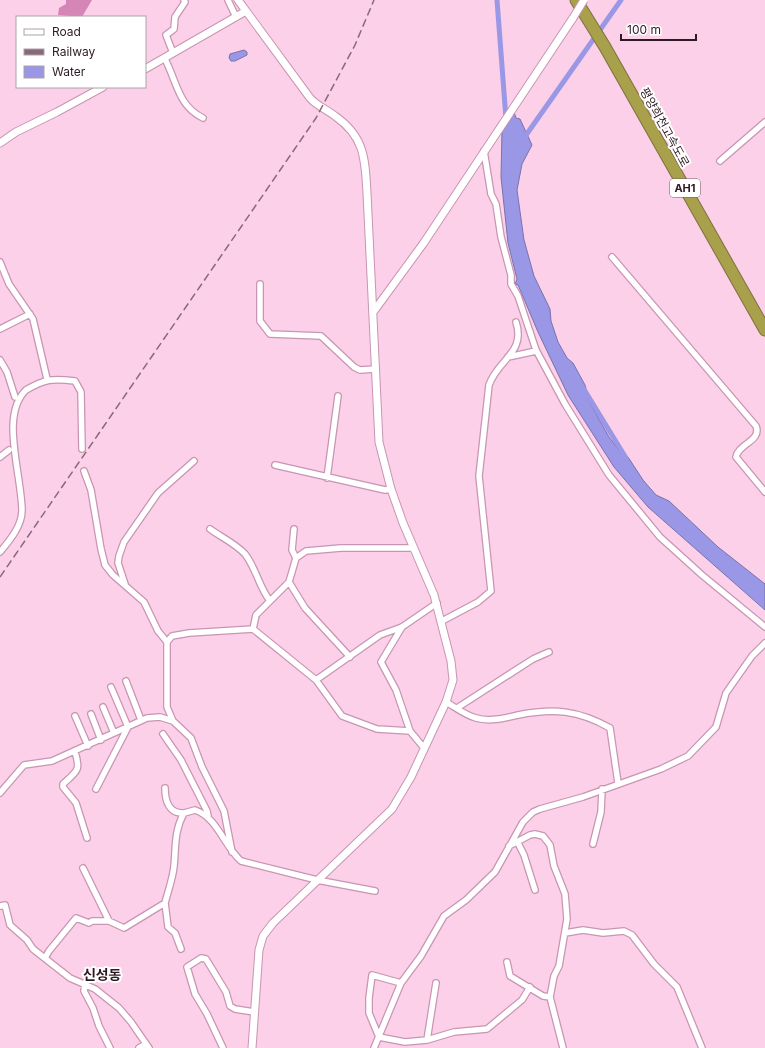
<svg xmlns="http://www.w3.org/2000/svg" width="765" height="1048" font-family="Inter,'Noto Sans KR',sans-serif">
	<style>
		.forest { fill: #d686b6 }
		.water { fill: #9997e6; stroke: #7972ac }
		.lines { fill: none; stroke-linecap: round; stroke-linejoin: round }
		.canal { stroke: #9997e6; stroke-width: 5 }
		.minor-casing { stroke: #c895b2; stroke-width: 8 }
		.tertiary-casing { stroke: #c895b2; stroke-width: 9 }
		.motorway-casing { stroke: #7d713e; stroke-width: 13 }
		.minor { stroke: #fff; stroke-width: 5.5 }
		.tertiary { stroke: #fff; stroke-width: 7 }
		.motorway { stroke: #a8a04b; stroke-width: 11 }
		.rail { stroke: #87697a; stroke-width: 1.5; stroke-dasharray: 8 4; stroke-linecap: butt }
		.tertiary-bridge-casing { stroke: #c895b2; stroke-width: 9; stroke-linecap: butt }
		.tertiary-bridge { stroke: #fff; stroke-width: 7 }
		.labels { text-anchor: middle; dominant-baseline: central; stroke-width: 4; stroke-linejoin: round; paint-order: stroke }
		.shield { fill: #fff; stroke: #6d5f67; stroke-width: 1 }
		.shield-label { font-size: 11px; font-weight: bold; fill: #2e1a26 }
		.street-label { font-size: 12px; fill: #2e1a26; stroke: #fff }
		.quarter-label { font-size: 14px; font-weight: bold; fill: #2e1a26; stroke: #fff }
	</style>
	<rect width="100%" height="100%" fill="#fbd0e8"/>
	<!-- forest -->
	<path class="forest" d="M66 0H92L82 17 58 15 59 8 66 4Z"/>
	<!-- water -->
	<path class="water" d="M244 50 247 52V55L235 61H231L229 58 230 54Z
		M514 112 516 118 520 119 532 145 522 164 517 190 524 240 534 276 550 309 551 321 558 342 567 358 573 363 585 385 590 403 609 437 621 453 628 457 643 480 656 495 669 501 718 547 765 584V610L648 507 614 467 568 395 538 332 518 285 515 284 517 279 508 243 501 177 502 130Z"/>
	<g class="lines">
		<!-- canal -->
		<path class="canal" d="M497 0 506 119
			M524 138 621 0
			M582 386 626 458"/>
		<defs>
			<path id="minor" d="M228 0 236 17
				M173 53 166 35 174 29 175 17 185 2 184 0
				M165 59C177 82 178 106 203 118
				M484 151 491 194 496 204 501 237 511 275V284L518 296 536 350 565 404 609 475 660 537 702 575 765 627
				M720 161 765 122
				M612 257 756 426C762 441 738 444 736 457L765 492
				M0 262 9 284 33 319 47 379
				M260 284V321L270 334 321 336 354 367 360 370 376 369
				M0 329 30 314
				M508 357 536 351
				M0 360 7 372 15 397
				M0 457 9 450
				M275 465 385 490 391 489
				M84 471 91 490 101 549 105 565 113 575 144 602 158 631 167 642
				M327 478 338 396
				M210 529C221 537 236 544 245 554 256 568 259 587 270 601
				M0 552C10 540 22 526 22 510 21 471 0 415 26 390 45 379 52 378 75 381L81 392 82 449
				M296 558 306 551 341 548H413
				M289 582 305 608 350 657
				M125 584 118 563 119 556 124 542 158 493 194 461
				M442 621 478 602 491 591 479 476 489 385C498 359 526 353 516 322
				M402 627 381 662 396 690 410 731
				M253 629 256 615 289 582 296 558 292 550 294 529
				M316 680 380 635 402 627 437 603
				M126 681 141 720
				M446 702C455 707 465 715 476 718 490 722 505 718 518 715 554 708 578 710 610 728L618 783
				M103 707 114 733
				M457 708 533 659 549 652
				M91 714 101 740
				M75 716 88 746
				M163 734 181 760 207 811 208 816
				M75 752C81 771 77 771 63 784V787L76 803 87 838
				M165 788C165 801 169 814 184 813
				M96 789 128 727 111 687
				M0 793 24 765 52 761 147 718 160 717 173 721
				M518 843 524 855 535 890
				M593 844 601 812 602 789
				M509 846 530 835 535 834 543 836 550 845 554 866 565 894 567 919 559 966 554 976 550 997 563 1048
				M232 852 224 811 202 767 191 738 173 721 167 707V642L172 636 189 633 253 629 316 680 342 716 377 729 410 731 424 748
				M83 868 109 921 124 928 165 903C168 891 173 878 174 866 176 846 174 831 184 813L195 810C217 817 224 846 241 861L317 880 375 891
				M165 903 168 927 175 933 181 949
				M0 906 5 905 10 925 27 940 33 949 70 978 95 989 119 1008 131 1022 149 1048
				M565 933 583 930 603 933 624 931 632 935 654 964 677 987 702 1048
				M45 958 49 951 76 918 89 923 92 921H109
				M507 962 510 976 543 996 550 997
				M85 983 84 991 93 1008 99 1026 110 1048
				M401 983 372 975 369 998V1013L379 1037 405 1042 427 1040 454 1032 487 1029 522 1000 530 987
				M427 1040 436 983
				M139 1048 146 1044
				M223 1048 207 1014 195 994 187 967 201 958 206 959 226 992 230 1006 235 1009 254 1012
				M374 1048 401 983 421 956 444 916 466 900 495 872 523 822 533 812 540 809 583 797 661 769 688 756 716 727 726 693 752 656 765 643"/>
			<path id="tertiary" d="M238 0 310 98C317 106 326 109 335 116 365 137 365 159 367 193L379 442 391 489 403 523 434 595 451 661 453 680 446 702 411 777 392 809 273 923 263 936 259 950 252 1048
				M145 69 246 11
				M0 143 16 132 57 112 103 87
				M374 311 423 244 573 18"/>
			<path id="motorway" d="M576 0 605 47 765 330"/>
		</defs>
		<!-- minor casing -->
		<use href="#minor" class="minor-casing"/>
		<!-- tertiary casing -->
		<use href="#tertiary" class="tertiary-casing"/>
		<!-- motorway casing -->
		<use href="#motorway" class="motorway-casing"/>
		<!-- minor -->
		<use href="#minor" class="minor"/>
		<!-- tertiary -->
		<use href="#tertiary" class="tertiary"/>
		<!-- motorway -->
		<use href="#motorway" class="motorway"/>
		<!-- rail -->
		<path class="rail" d="M0 577 316 118 355 45 374 0"/>
		<defs>
			<path id="tertiary-bridge" d="M573 18 584 0"/>
		</defs>
		<!-- tertiary-bridge casing -->
		<use href="#tertiary-bridge" class="tertiary-bridge-casing"/>
		<!-- tertiary-bridge -->
		<use href="#tertiary-bridge" class="tertiary-bridge"/>
	</g>
	<g class="labels">
		<!-- shield labels -->
		<rect class="shield" x="670" y="179" width="30" height="18" rx="3"/>
		<g class="shield-label">
			<text x="685" y="188">AH1</text>
		</g>
		<!-- street labels -->
		<g class="street-label">
			<text transform="translate(665 127) rotate(61)">평양희천고속도로</text>
		</g>
		<!-- quarter labels -->
		<g class="quarter-label">
			<text x="102" y="974">신성동</text>
		</g>
	</g>
	<!-- legend -->
	<rect x="16" y="16" width="130" height="72" fill="#ffffff" stroke="#aba3a8"/>
	<rect x="24" y="29" width="20" height="6" fill="#ffffff" stroke="#aba3a8"/>
	<text x="52" y="36" font-size="12" fill="#2e1a26">Road</text>
	<rect x="24" y="49" width="20" height="6" fill="#87697a" stroke="#aba3a8"/>
	<text x="52" y="56" font-size="12" fill="#2e1a26">Railway</text>
	<rect x="24" y="66" width="20" height="12" fill="#9997e6" stroke="#aba3a8"/>
	<text x="52" y="76" font-size="12" fill="#2e1a26">Water</text>
	<!-- scale -->
	<path d="M621 34v6h75v-6" fill="none" stroke="#2e1a26" stroke-width="2"/>
	<text x="627" y="34" font-size="12" fill="#2e1a26" stroke="#ffffff" stroke-width="3" paint-order="stroke">100 m</text>
</svg>
